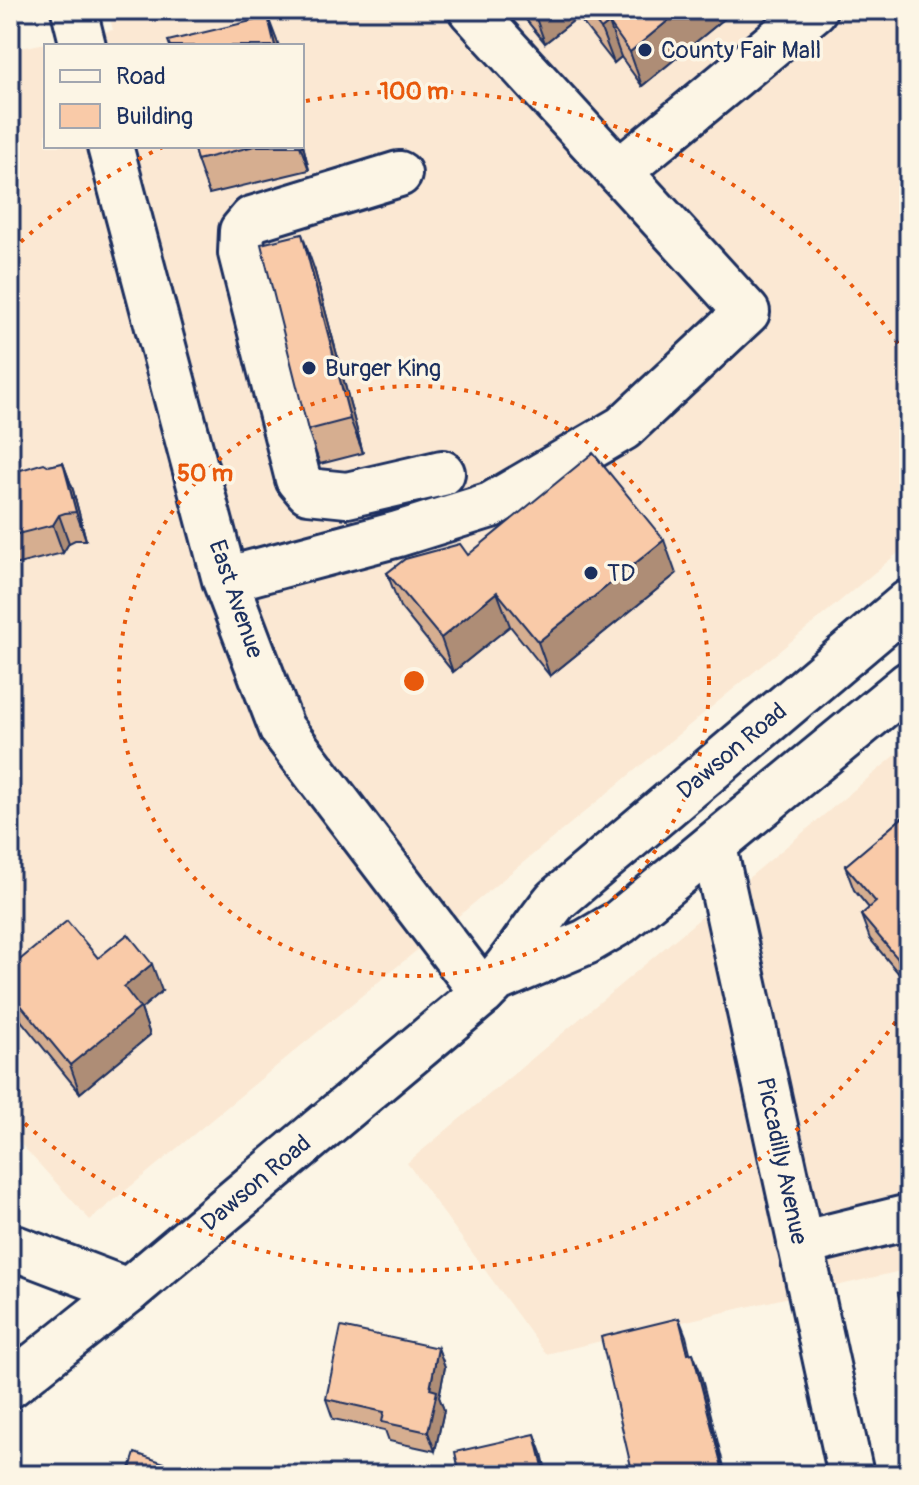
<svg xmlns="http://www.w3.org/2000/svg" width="919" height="1485" font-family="Pangolin,sans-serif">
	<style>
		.built { fill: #fbe8d3; fill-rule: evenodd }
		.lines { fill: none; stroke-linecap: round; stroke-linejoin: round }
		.minor-casing { stroke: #1b2f5e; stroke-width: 50 }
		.major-casing { stroke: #1b2f5e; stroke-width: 50 }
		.minor { stroke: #fcf5e5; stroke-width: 44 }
		.major { stroke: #fcf5e5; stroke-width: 44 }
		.wall { fill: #d6ae90; stroke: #1b2f5e; stroke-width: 2 }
		.shaded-wall { fill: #ae8d76; stroke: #1b2f5e; stroke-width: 2 }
		.building { fill: #f9caa8; stroke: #1b2f5e; stroke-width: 2 }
		.ring { fill: none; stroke: #e8590c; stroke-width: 4; stroke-dasharray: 4 8 }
		.poi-dot { fill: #1b2f5e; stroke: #fcf5e5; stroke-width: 3 }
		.labels { text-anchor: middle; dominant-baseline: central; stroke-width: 7; stroke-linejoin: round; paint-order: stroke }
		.poi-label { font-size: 24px; fill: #1b2f5e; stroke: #fcf5e5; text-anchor: start }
		.street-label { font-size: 24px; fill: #1b2f5e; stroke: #fcf5e5 }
		.centre { fill: #e8590c; stroke: #fcf5e5; stroke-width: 4 }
		.ring-label { font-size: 24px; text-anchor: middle; font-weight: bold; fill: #e8590c; stroke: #fcf5e5; stroke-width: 7; stroke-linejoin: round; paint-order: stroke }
	</style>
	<rect width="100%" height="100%" fill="#fcf5e5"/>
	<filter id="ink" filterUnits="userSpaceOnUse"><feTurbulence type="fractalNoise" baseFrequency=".0125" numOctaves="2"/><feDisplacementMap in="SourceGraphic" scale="16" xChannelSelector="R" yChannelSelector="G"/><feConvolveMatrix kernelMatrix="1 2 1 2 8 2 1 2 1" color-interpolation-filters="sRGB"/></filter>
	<g filter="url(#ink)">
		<!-- built -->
		<path class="built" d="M108 10H909V544L90 1220 10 1132V50L113 30ZM46 46H302V146H46Z
			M909 744V1269L546 1354 407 1163Z"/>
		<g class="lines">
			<defs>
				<path id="minor" d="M74 10 83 46
					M110 146 225 580 282 729 483 993
					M620 171 814 10
					M399 174 252 219 242 231 241 253 298 479 308 491 347 495 442 473
					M225 580 398 534 491 505 623 428 747 312 471 10
					M714 847 851 1475
					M800 1244 909 1217
					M10 1246 128 1291"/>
				<path id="major" d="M500 978 586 942 620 922 909 684
					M10 1385 128 1291 483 993C512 966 531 930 556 900L909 602"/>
			</defs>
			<!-- minor casing -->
			<use href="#minor" class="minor-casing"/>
			<!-- major casing -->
			<use href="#major" class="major-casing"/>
			<!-- minor -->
			<use href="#minor" class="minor"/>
			<!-- major -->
			<use href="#major" class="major"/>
		</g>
		<!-- wall -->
		<path class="wall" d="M518 10H735L642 86 621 57 614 63 578 17 545 43Z
			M302 141 309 170 209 194 197 160 193 146H302Z
			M314 268 363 453 320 464 308 430Z
			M63 463 73 490 86 540H75L69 543 63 553 10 566V465L21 470 49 466Z
			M468 555 676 574 550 676 510 626 453 672 400 607 387 573Z
			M909 812V986L870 939 861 915 869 908 854 890 845 866Z
			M98 958 162 991 141 1009 150 1035 80 1093 10 1007V968Z
			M438 1348 445 1367 439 1397 444 1410 435 1451 389 1441 385 1430 333 1419 326 1399Z"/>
		<!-- shaded-wall -->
		<path class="shaded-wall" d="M533 10H575L578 17 545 43Z
			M681 10H735L642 86 630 52Z
			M268 17 279 46H275Z
			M609 23 621 57 614 63 601 29Z
			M302 141 309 170 300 146H302Z
			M302 234 314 268 363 453 350 419Z
			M63 463 73 490 86 540 76 512Z
			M59 515 69 543 63 553 53 525Z
			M664 540 676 574 550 676 538 642Z
			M497 592 510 626 453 672 441 638Z
			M10 625 11 628 10 702Z
			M152 964 162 991 141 1009 150 1035 80 1093 70 1065 124 987Z
			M679 1318 686 1336 695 1373 688 1354Z
			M438 1348 445 1367 439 1397 444 1410 435 1451 428 1432 430 1389Z
			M693 1353 700 1371 726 1475H724Z
			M535 1434 542 1453 547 1475H545Z"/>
		<!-- building -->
		<path class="building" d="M586 10H681L630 52 609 23 601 29Z
			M268 17 275 46H170L168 41Z
			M193 146H255L197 160Z
			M302 234 350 419 308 430 261 244Z
			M593 453 664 540 538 642 497 592 441 638 387 573 405 559 460 544 468 555Z
			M44 463 49 466 63 463 76 512 65 513 59 515 53 525 10 536V465L12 464 21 470Z
			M909 812V972L861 915 876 902 845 866Z
			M67 921 98 958 128 934 152 964 124 987 140 1008 70 1065 10 992V968Z
			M909 1290V1340L898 1293Z
			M679 1318 688 1354 693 1353 724 1475H633L601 1337Z
			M341 1327 438 1348 430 1389 437 1391 428 1432 382 1422 384 1412 326 1399Z
			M535 1434 545 1475H460L455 1452Z
			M135 1453 199 1475H128Z"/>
	</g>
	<!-- distance rings -->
	<g class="ring">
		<circle cx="414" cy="681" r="295"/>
		<path d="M909 1002A590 590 0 0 1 12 1112M12 250A590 590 0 0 1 165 146M306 101A590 590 0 0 1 909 360"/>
	</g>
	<!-- markers -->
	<g class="poi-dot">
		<circle cx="645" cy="50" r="8"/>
		<circle cx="309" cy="368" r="8"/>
		<circle cx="591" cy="573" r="8"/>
	</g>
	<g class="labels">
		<!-- poi labels -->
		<g class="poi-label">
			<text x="661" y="50">County Fair Mall</text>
			<text x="325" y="368">Burger King</text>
			<text x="607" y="573">TD</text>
		</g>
		<!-- street labels -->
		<g class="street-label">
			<text transform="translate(236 599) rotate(71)">East Avenue</text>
			<text transform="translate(732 751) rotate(-40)">Dawson Road</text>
			<text transform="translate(782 1161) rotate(78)">Piccadilly Avenue</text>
			<text transform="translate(256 1183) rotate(-40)">Dawson Road</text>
		</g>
	</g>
	<circle cx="414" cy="681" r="12" class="centre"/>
	<g class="ring-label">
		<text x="414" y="99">100 m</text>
		<text x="205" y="481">50 m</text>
	</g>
	<!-- margin -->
	<rect width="919" height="1485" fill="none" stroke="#fcf5e5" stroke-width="40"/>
	<rect x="20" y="20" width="879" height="1445" fill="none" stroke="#1b2f5e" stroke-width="3" filter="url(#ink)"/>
	<!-- legend -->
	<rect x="44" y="44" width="260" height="104" fill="#fcf5e5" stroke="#a2a6af" stroke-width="2"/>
	<rect x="60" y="70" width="40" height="12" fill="#fcf5e5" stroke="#a2a6af" stroke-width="2"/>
	<text x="116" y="84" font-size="24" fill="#1b2f5e">Road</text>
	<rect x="60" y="104" width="40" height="24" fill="#f9caa8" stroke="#a2a6af" stroke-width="2"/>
	<text x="116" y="124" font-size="24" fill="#1b2f5e">Building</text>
</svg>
